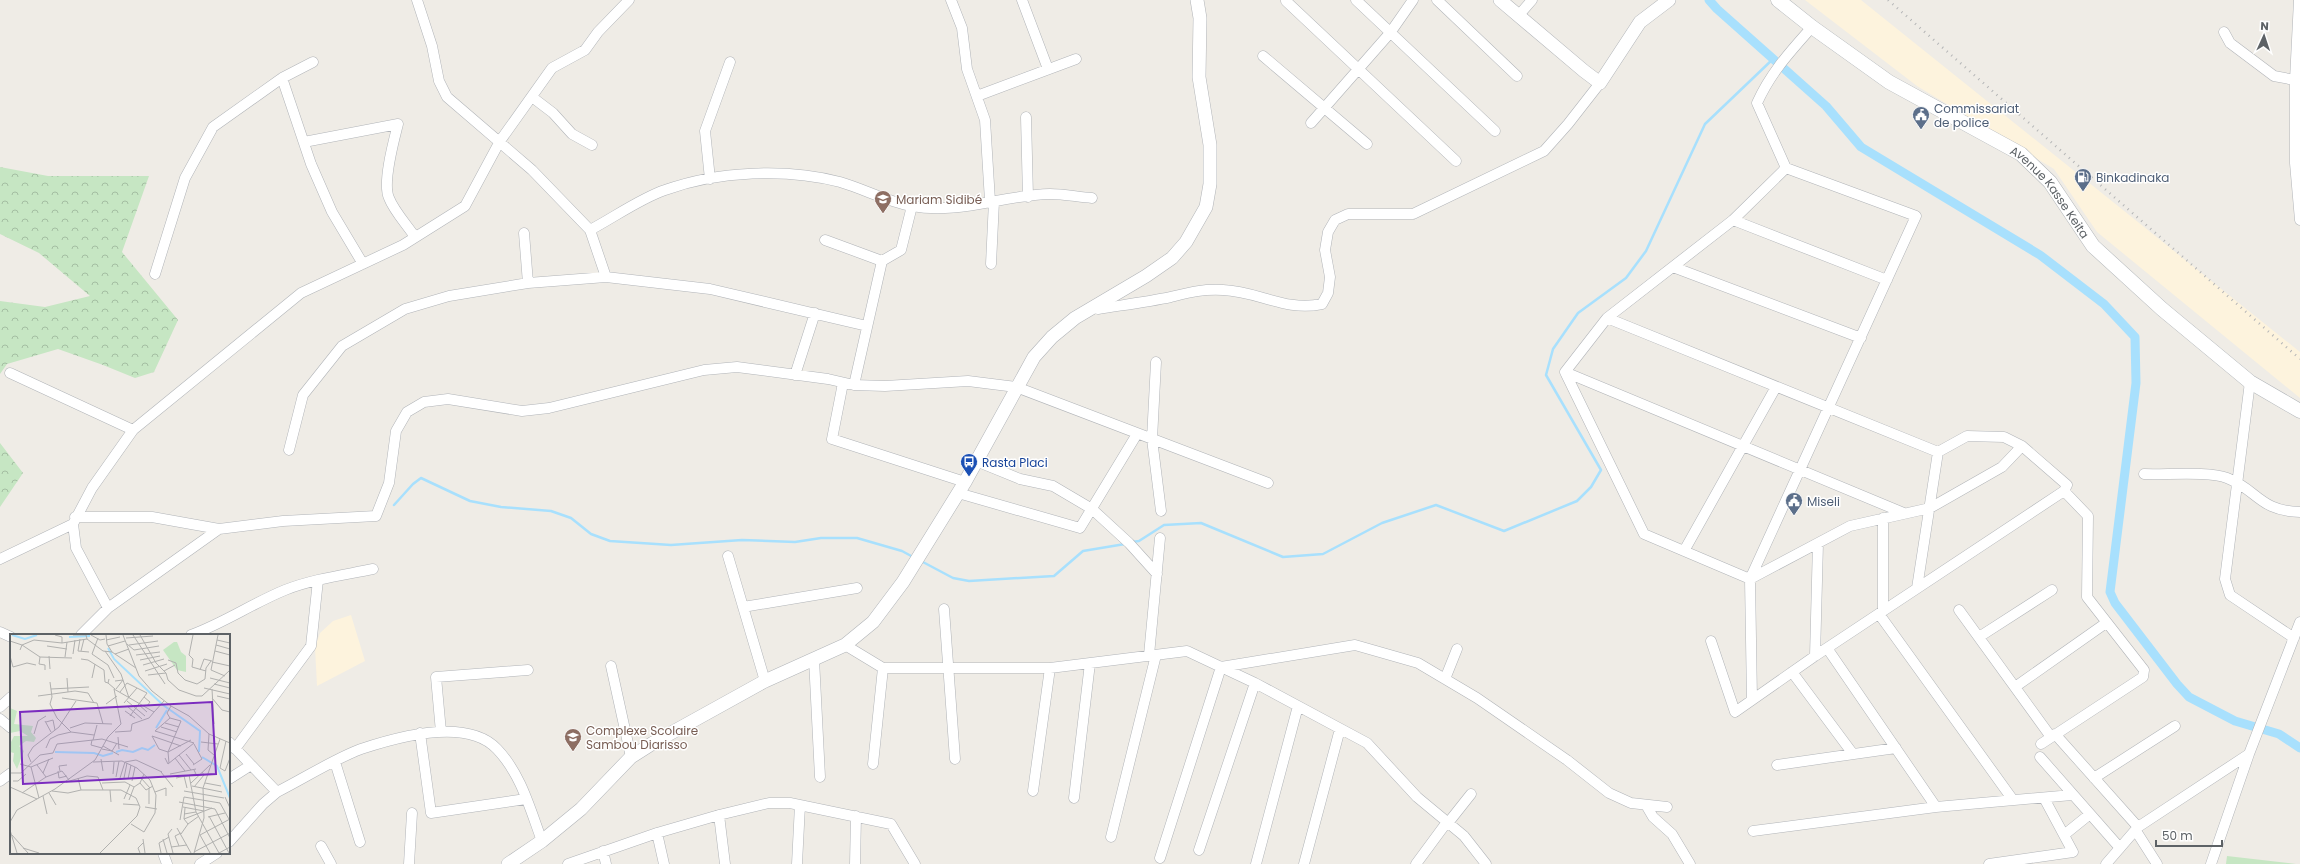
<svg xmlns="http://www.w3.org/2000/svg" width="2300" height="864" font-family="Poppins,sans-serif">
	<style>
		.commercial { fill: #fdf3dd }
		.green { fill: #c6e6c3 }
		.forest { fill: url(#forest-crowns) }
		.lines { fill: none; stroke-linecap: round; stroke-linejoin: round }
		.stream { stroke: #a8e0fd; stroke-width: 2.5 }
		.canal { stroke: #a8e0fd; stroke-width: 9 }
		.minor-casing { stroke: #b1b4b8; stroke-width: 11 }
		.tertiary-casing { stroke: #b1b4b8; stroke-width: 14 }
		.secondary-casing { stroke: #b2b6ba; stroke-width: 15 }
		.minor { stroke: #fff; stroke-width: 10 }
		.tertiary { stroke: #fff; stroke-width: 13 }
		.secondary { stroke: #fff; stroke-width: 14 }
		.rail { stroke: #b4b5b6; stroke-width: 2.5; stroke-dasharray: 1 5; stroke-linecap: butt }
		.labels { text-anchor: middle; dominant-baseline: central; stroke-width: 3; stroke-linejoin: round; paint-order: stroke }
		.service-label { font-size: 12px; fill: #4e5e75; stroke: #fff; text-anchor: start }
		.street-label { font-size: 12px; fill: #5d6266; stroke: #fff }
		.education-label { font-size: 12px; fill: #785e54; stroke: #fff; text-anchor: start }
		.transit-label { font-size: 12px; fill: #164399; stroke: #fff; text-anchor: start }
		.inset-river { fill: none; stroke: #a8e0fd; stroke-width: 2 }
		.inset-road { fill: none; stroke: #b1b1af; stroke-width: 1 }
		.view { fill: #7b2cbf; fill-opacity: 0.15; stroke: #7b2cbf; stroke-width: 2 }
		.inset-edge { fill: none; stroke: #5d6266; stroke-width: 2 }
	</style>
	<defs>
		<pattern id="forest-crowns" width="20" height="18" patternUnits="userSpaceOnUse"><rect width="20" height="18" fill="#c6e6c3"/><path d="M2 6a3 3 0 1 1 6 0M12 15a3 3 0 1 1 6 0" fill="none" stroke="#a4bea2"/></pattern>
	</defs>
	<rect width="100%" height="100%" fill="#efece6"/>
	<!-- commercial -->
	<path class="commercial" d="M1805 0H1861L2300 352V398L2097 232 2054 169 1917 86Z
		M351 615 365 661 317 686 315 647 320 633 333 621Z"/>
	<!-- green -->
	<path class="green" d="M2227 856 2296 864H2226Z"/>
	<!-- forest -->
	<path class="forest" d="M0 167 48 176H149L122 252 178 320 154 372 135 378 103 365 58 349 7 364 0 374V301L45 307 90 296 39 253 0 234Z
		M0 443 23 473 0 507Z"/>
	<g class="lines">
		<!-- stream -->
		<path class="stream" d="M394 505 413 484 421 478 470 501 501 507 551 511 571 518 591 534 610 541 671 545 742 540 795 542 821 538H857L902 551 913 557
			M1132 542 1139 541 1164 525 1201 523 1283 557 1323 554 1382 523 1436 505 1504 531 1577 501 1591 487 1601 470 1546 375 1553 349 1578 313 1626 278 1646 251 1705 124 1773 59
			M921 561 953 578 969 581 1054 576 1083 551 1125 544"/>
		<!-- canal -->
		<path class="canal" d="M1709 0 1717 9 1826 106 1861 147 2040 255 2104 304 2135 337 2136 383 2110 592 2115 603 2177 684 2189 697 2235 721 2279 734 2300 748"/>
		<defs>
			<path id="minor" d="M417 0 432 46 439 81 447 97 532 170 590 230 606 277
				M951 0 962 28 967 69 985 120 990 201
				M1022 0 1048 69
				M1356 0 1495 131
				M1437 0 1517 76
				M2299 0 2295 80V163L2300 220
				M1286 1 1456 161
				M1519 15 1532 0
				M2224 32 2230 43 2274 76 2295 80
				M1263 56 1367 144
				M282 78 311 164 332 212 363 264
				M977 96 1076 59
				M532 97 553 113 572 134 592 145
				M1026 117 1028 197
				M1311 123 1390 33 1413 0
				M304 142 398 124C394 140 382 183 389 198 394 211 407 225 415 237
				M710 179 705 131 730 62
				M1733 220 1887 280
				M590 230C613 218 641 198 665 190 718 171 786 168 840 182 864 189 888 202 912 206 958 215 1003 195 1050 194 1064 194 1078 197 1092 198
				M524 233 528 283
				M825 240 882 261
				M991 264 994 201
				M1673 267 1861 338
				M155 274 185 178 213 127 282 78 313 62
				M1093 307 1098 309C1123 305 1147 302 1171 297 1191 292 1202 289 1223 290 1258 291 1285 312 1322 304L1328 293 1330 277 1325 250 1328 232 1335 220 1348 214H1413L1544 151 1568 124 1600 83
				M1607 318 1938 452
				M1156 362 1152 439 1161 511
				M1565 372 1644 534 1750 579 1916 216 1786 168 1757 103C1771 72 1790 52 1812 27
				M1565 372 1904 513
				M1565 372 1607 318 1733 220 1786 168
				M10 373 133 430
				M795 375 815 313
				M2250 382 2225 579 2230 595 2294 638
				M843 383 832 439 965 482
				M854 385 882 261 901 250 912 206
				M289 450 303 395 342 346 405 309 449 296 528 283 606 277 710 289 867 326
				M976 461 1020 479 1053 486 1092 509 1129 543 1157 574
				M2144 474C2165 475 2209 471 2227 478 2258 490 2259 511 2300 512
				M958 493 1080 528 1137 434
				M75 517H152L219 529
				M1684 551 1776 387
				M728 556 765 681
				M0 559 73 524
				M1917 588 1938 452
				M743 607 857 588
				M108 608 76 548 73 524 92 488 133 430 301 293 403 245 465 206 500 141 552 68 585 50 598 32 629 0
				M944 609 955 759
				M1959 610 2051 737
				M1883 611V518
				M1879 614 2013 800
				M0 632 11 637
				M81 635 108 608 219 529 283 521 376 516 389 483 396 431 407 412 424 402 448 399 522 411 549 408 704 370 737 367 828 379 854 385 885 386 968 381 1016 387 1268 483
				M191 635C224 623 253 603 285 590 313 579 344 575 373 569
				M1979 637 2052 590
				M1711 641 1735 712 1815 656 2064 491 2067 485 2022 446 2004 437 1967 436 1938 452
				M845 645 883 668H1050L1187 651 1255 683 1367 743 1417 797 1464 836 1486 864
				M1827 648 1936 807
				M1149 655 1160 538
				M1815 656 1818 543
				M814 659 820 777
				M611 666 631 757
				M1792 672 1853 754
				M1445 679 1457 649
				M2015 687 2106 623
				M1752 700 1750 579 1850 526 1930 508 2002 467 2022 446
				M0 707 11 697
				M0 719 11 728
				M441 732 436 677 528 670
				M420 733 431 813 526 799
				M2055 734 2138 827
				M229 742 277 792C303 779 334 759 361 749 397 737 467 717 497 749 521 774 530 809 542 841
				M2041 744 2143 677 2144 670 2087 597 2088 516 2064 491
				M235 749 311 646 318 580
				M2040 757 2120 848
				M335 762 360 842
				M873 764 883 668
				M1777 765 1896 748
				M2094 778 2175 726
				M229 779 251 765
				M0 781 11 773
				M1033 791 1050 668
				M1074 798 1090 663
				M1646 805 1653 817 1672 834 1690 864
				M719 815 725 864
				M1448 823 1471 794
				M1753 831 1936 807 2072 795
				M2136 831 2157 864
				M657 833 664 864
				M2064 835 2090 814
				M1111 837 1156 655
				M229 842 263 804 277 792
				M321 846 331 864
				M1199 850 1255 683
				M603 851 606 864
				M163 853 167 864
				M1160 858 1221 667 1355 645 1418 663 1477 698 1567 760 1609 793 1631 803 1667 807
				M200 864 217 853
				M409 864 412 813
				M568 864 657 833 719 815 769 803H790L891 824 915 864
				M797 864 800 805
				M855 864 856 816
				M1256 864 1298 706
				M1304 864 1340 729
				M1416 864 1447 822
				M1989 864 2073 852 2044 798
				M2106 864 2138 827 2249 754
				M2211 864 2249 754 2300 622"/>
			<path id="tertiary" d="M1500 0 1584 71 1600 83 1640 22 1669 0
				M508 864 542 841 581 809 631 757 653 743 765 681 845 645 873 622 903 582 965 482 1034 357 1052 337 1075 318 1146 276 1172 258 1186 242 1206 207 1210 184V145L1199 77 1200 18 1197 0"/>
			<g id="secondary">
				<path id="s1" d="M1778 0 1812 27 1889 82 2021 154 2050 182 2093 246 2162 309 2250 382 2300 411"/>
			</g>
		</defs>
		<!-- minor casing -->
		<use href="#minor" class="minor-casing"/>
		<!-- tertiary casing -->
		<use href="#tertiary" class="tertiary-casing"/>
		<!-- secondary casing -->
		<use href="#secondary" class="secondary-casing"/>
		<!-- minor -->
		<use href="#minor" class="minor"/>
		<!-- tertiary -->
		<use href="#tertiary" class="tertiary"/>
		<!-- secondary -->
		<use href="#secondary" class="secondary"/>
		<!-- rail -->
		<path class="rail" d="M1888 0 2300 359"/>
	</g>
	<!-- icons -->
	<defs>
		<symbol id="civic-pin" viewBox="-11 -11 22 30"><path d="M0 17L-7.5 6A9.5 9.5 0 1 1 7.5 6Z" fill="#5c6f8a" stroke="#fff"/><path d="M-.6-6.5H3V-4.5H.6V-3L4-1V1h2V6H-6V1h2V-1L-.6-3ZM-1.2 2.5V6h2.4V2.5Z" fill="#fff"/></symbol>
		<symbol id="fuel-pin" viewBox="-11 -11 22 30"><path d="M0 17L-7.5 6A9.5 9.5 0 1 1 7.5 6Z" fill="#5c6f8a" stroke="#fff"/><path d="M-5.5-6h7V0h2V4h1.3V-2.5L3-4.5l.8-.8L6-3V5H2.5V1h-1V6h-7ZM-4.2-4.7v3.2H.2V-4.7Z" fill="#fff"/></symbol>
		<symbol id="school-pin" viewBox="-11 -11 22 30"><path d="M0 17L-7.5 6A9.5 9.5 0 1 1 7.5 6Z" fill="#8d6e63" stroke="#fff"/><path d="M0-5L7-2L0 1L-7-2ZM-4 1L0 2.5L4 1V4Q0 6-4 4Z" fill="#fff"/></symbol>
		<symbol id="bus-pin" viewBox="-11 -11 22 30"><path d="M0 17L-7.5 6A9.5 9.5 0 1 1 7.5 6Z" fill="#1a4fb4" stroke="#fff"/><path d="M-5-6H5V4H4V6H2V4H-2V6H-4V4H-5ZM-3.5-4V0h7V-4ZM-3.5 1.2v1.5H-2V1.2ZM2 1.2v1.5H3.5V1.2Z" fill="#fff"/></symbol>
	</defs>
	<g fill-rule="evenodd">
		<use href="#civic-pin" x="1911" y="105" width="20" height="27"/>
		<use href="#fuel-pin" x="2073" y="167" width="20" height="27"/>
		<use href="#school-pin" x="873" y="189" width="20" height="27"/>
		<use href="#bus-pin" x="959" y="452" width="20" height="27"/>
		<use href="#civic-pin" x="1784" y="491" width="20" height="27"/>
		<use href="#school-pin" x="563" y="727" width="20" height="27"/>
	</g>
	<g class="labels">
		<!-- service labels -->
		<g class="service-label">
			<text x="1934" y="108">Commissariat<tspan x="1934" dy="14">de police</tspan></text>
			<text x="2096" y="177">Binkadinaka</text>
			<text x="1807" y="501">Miseli</text>
		</g>
		<!-- street labels -->
		<g class="street-label">
			<text stroke="none"><textPath href="#s1" startOffset="336">Avenue Kasse Keita</textPath></text>
		</g>
		<!-- education labels -->
		<g class="education-label">
			<text x="896" y="199">Mariam Sidibé</text>
			<text x="586" y="730">Complexe Scolaire<tspan x="586" dy="14">Sambou Diarisso</tspan></text>
		</g>
		<!-- transit labels -->
		<g class="transit-label">
			<text x="982" y="462">Rasta Placi</text>
		</g>
	</g>
	<!-- overview -->
	<g transform="translate(10 634)">
		<rect width="220" height="220" fill="#efece6"/>
		<path d="M164 8H167L171 18 176 22V38L167 36 153 16ZM0 74 7 77 4 90 23 92 21 98 26 104 24 108 16 107 9 112 14 117 7 135 3 127 4 119 0 118V110L4 102H18L10 97 0 99Z" fill="#c6e6c3"/>
		<path class="inset-river" d="M2 1 15 5 27 1M59 3 80 2M98 14 104 25 153 71 190 97 189 118M146 94 157 76M45 118 84 119 93 122 103 119M106 118 112 116 123 118 132 114 138 116 145 111M192 123 207 132 220 164"/>
		<path class="inset-road" d="M45 1 52 3V9M63 1H76L77 5M81 1 90 6 95 5M96 1 97 10 102 18 126 34M113 1 129 42 142 57 161 72 179 82 199 100 220 109M123 1 155 50M130 1 146 29 156 39 158 46 169 56 186 62H192L219 37M183 1 179 21 183 25 182 33 196 37M208 1 201 36 215 42M88 4 82 20 98 31 104 44M116 4 143 2M70 5 68 17 79 18M96 6 110 3M207 6 220 9M0 7 12 11 24 6 52 9 77 5 93 17 102 18M117 10 124 16 149 12M119 11 148 7M206 11 220 15M37 12 57 15M98 12 115 7M10 16 12 11 30 23 62 24M71 17 74 5M95 17 111 40 119 64M205 17 220 21M63 20 65 6M105 20 119 15M126 21 150 18M0 22 3 33 17 29 26 31M39 22 40 35M30 23 29 30 35 31V36M55 23 57 8M71 25 78 26 94 36 95 48 98 49M130 26 150 22M158 26 166 29 168 39 175 46 187 50 195 45 196 34 201 27M202 28 220 32M133 31 154 25M190 36 194 25 202 27M135 37 157 30M154 37 165 31M138 41 156 39M57 44 58 58M82 44 85 30M200 44 220 49M99 45 98 49 105 55M105 47 113 46 106 55M40 48 42 63 40 70 47 84 61 98M204 50 220 54M194 54 220 60M41 55 79 53M202 55 204 90M110 58 117 49 137 59 120 82M28 62 65 57 78 59 84 69M207 62 220 65M134 63 140 68 137 72M52 64 87 69 93 90M202 64 212 76 220 78M117 67 135 82M114 69 127 54M96 70 107 62M128 70 137 78M117 72 132 85M115 77 125 84M35 87 41 98M36 88 43 86 45 96M155 89 169 93M151 93 167 98M60 94 75 89 102 90M145 97 184 109 158 130 155 124M145 97 160 84M105 98 121 97 122 90 139 84 144 78M24 100 28 87 36 82M199 100 198 116 204 121M142 102 149 115 158 118 171 87 160 84 157 79 161 72M142 102 171 112M108 103 109 115M82 106 81 111 92 114M83 106 87 91M216 107 210 134 215 137 220 124M191 108 208 110M93 112 109 121M36 114 40 105 48 101 61 98 84 101M92 115 102 117 107 109M176 120 184 130M169 121 181 136M165 124 175 137M91 125 93 137M21 128 18 121 23 113 49 93 66 67M83 128 112 127 127 134 140 146 146 161 145 179 134 198 121 190M159 129 158 118 181 106M10 130 21 133 43 124M27 131 36 143 52 137 59 146M183 131 192 125 184 110M21 133 29 164M48 137 49 144 57 142M50 137 49 132 57 131M151 138 163 153M0 139H11L30 121 43 119 47 110 92 105 118 113M33 139 39 125M103 140 104 128M134 140 130 149 136 156 143 152M160 140 186 135M179 141 186 178 209 219M174 142 177 154M106 143 109 127M68 144 71 156M110 144 115 128 126 126 152 138M114 144 117 129M131 144 140 154M166 144 186 140 184 136M118 145 121 131M3 147H8L16 140M122 147 125 133M56 148 77 142 88 143 93 156M92 149 115 148 124 153M181 149 200 131M195 149 211 152M182 152 212 158M0 153 27 165M184 153 194 141 192 138M139 154V170M100 156 101 168M42 157 58 159 71 156H111L126 164 130 173 127 182 90 219M174 157 214 164M145 158 156 154V162M12 159 36 143M39 159 46 171M33 162 37 180M215 163 220 174M114 165 120 151M119 166 124 153 130 149M169 168 205 175 220 204M113 170 129 171M135 173 147 175M173 173 194 177M175 174 174 185 178 190M174 180 186 178M199 182 219 219M198 183 215 179M174 185 202 174M170 186 174 163 210 169 220 187M0 188 7 176 45 155 85 126 98 103 111 90 104 55 144 78 154 67M167 194 181 219M162 195 158 200 163 219M0 196 7 219M171 200 178 190 189 182M2 201 18 219M133 205 135 219M153 205 157 219M169 212 165 202 171 199M161 213 177 211M13 214 29 219M184 218 220 199M130 219 128 214 133 209M151 219 149 209 159 203M184 219 194 184 193 154 210 105M200 219 190 201 220 185M209 219 220 213"/>
		<path class="view" d="M202 68 206 140 13 150 10 78Z"/>
		<rect width="220" height="220" class="inset-edge"/>
	</g>
	<!-- north arrow -->
	<g transform="translate(2264 36) rotate(3)" stroke="#ffffff" stroke-width="3" paint-order="stroke">
	<path d="M0-3L7 15L0 10L-7 15Z" fill="#5d6266"/>
	<text y="-6" font-size="11" font-weight="bold" text-anchor="middle" fill="#5d6266">N</text>
	</g>
	<!-- scale -->
	<path d="M2156 840v6h66v-6" fill="none" stroke="#5d6266" stroke-width="2"/>
	<text x="2162" y="840" font-size="12" fill="#5d6266" stroke="#ffffff" stroke-width="3" paint-order="stroke">50 m</text>
</svg>
